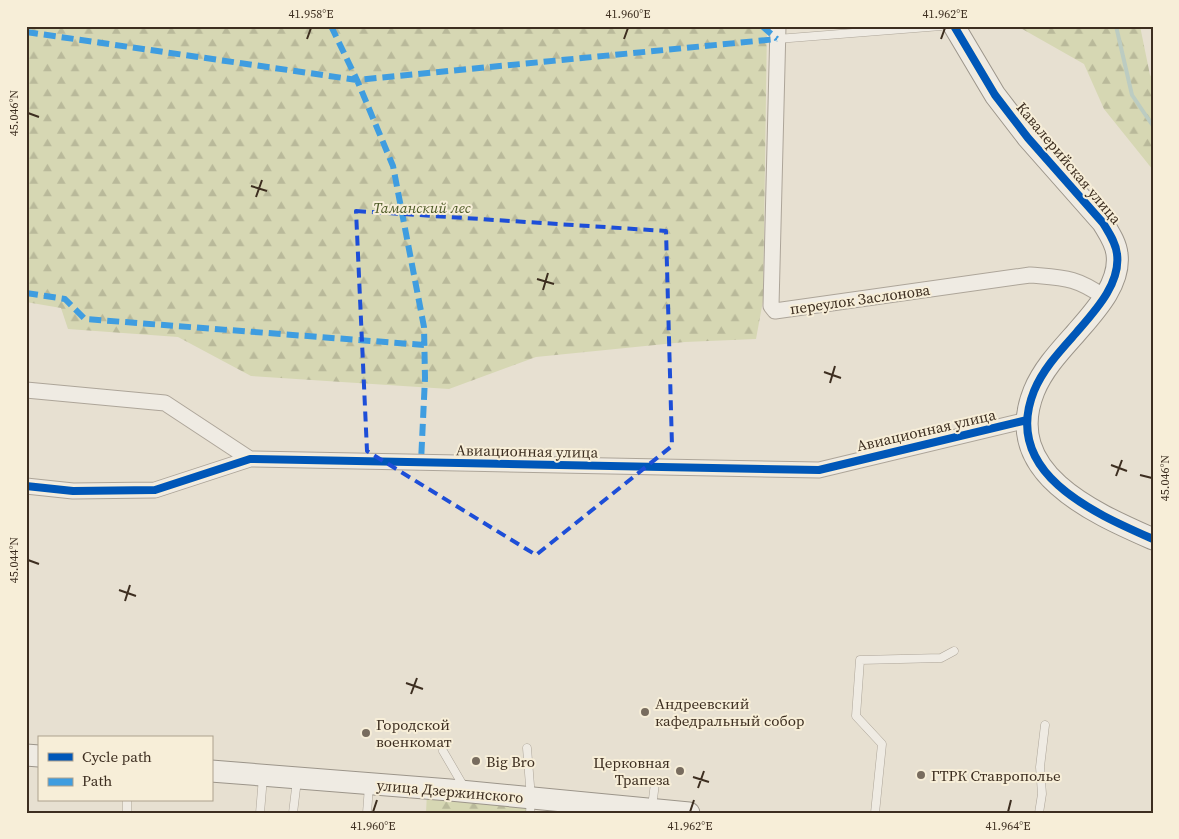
<svg xmlns="http://www.w3.org/2000/svg" width="1179" height="839" font-family="'Source Serif 4',serif">
	<style>
		.forest { fill: url(#forest-firs) }
		.lines { fill: none; stroke-linecap: round; stroke-linejoin: round }
		.stream { stroke: #bcccc2; stroke-width: 4 }
		.lane-casing { stroke: #ada599; stroke-width: 9 }
		.street-casing { stroke: #ada599; stroke-width: 17 }
		.secondary-casing { stroke: #9c958a; stroke-width: 23 }
		.lane { stroke: #efebe3; stroke-width: 8 }
		.street { stroke: #efebe3; stroke-width: 15 }
		.secondary { stroke: #efebe3; stroke-width: 21 }
		.quiet { stroke: #3f9de0; stroke-width: 6; stroke-dasharray: 12 6; stroke-linecap: butt }
		.cycleway-casing { stroke: #f7eed8; stroke-width: 11 }
		.cycleway { stroke: #0057b8; stroke-width: 8 }
		.marked { fill: none; stroke: #1d4ed8; stroke-width: 4; stroke-dasharray: 10 6; stroke-linejoin: round }
		.ticks { fill: none; stroke: #3d2e20; stroke-width: 2 }
		.poi-dot { fill: #786c5e; stroke: #f7eed8; stroke-width: 2 }
		.labels { text-anchor: middle; dominant-baseline: central; stroke-width: 4; stroke-linejoin: round; paint-order: stroke }
		.street-label { font-size: 15px; fill: #3d2e20; stroke: #f7eed8 }
		.park-label { font-size: 15px; font-style: italic; fill: #4d5a26; stroke: #f7eed8 }
		.poi-label { font-size: 15px; fill: #3d2e20; stroke: #f7eed8; text-anchor: start }
		.neatline { fill: none; stroke: #3d2e20; stroke-width: 2 }
		.ticks-label { font-size: 12px; text-anchor: middle; fill: #3d2e20 }
	</style>
	<defs>
		<pattern id="forest-firs" width="22" height="20" patternUnits="userSpaceOnUse" patternTransform="scale(1.25)"><rect width="22" height="20" fill="#d6d7b3"/><path d="M5 1l3.5 6h-7zM16 11l3.5 6h-7z" fill="#b9b99a"/></pattern>
	</defs>
	<rect width="100%" height="100%" fill="#e7e0d1"/>
	<!-- forest -->
	<path class="forest" d="M26 26H767L763 301 756 339 685 342 536 357 449 389 251 376 178 337 68 329 61 308 26 302Z
		M1017 26H1140L1150 75 1153 79V170L1104 109 1084 64Z
		M427 792 530 801 529 813H426Z"/>
	<g class="lines">
		<!-- stream -->
		<path class="stream" d="M1116 26 1132 95 1153 126"/>
		<defs>
			<path id="lane" d="M777 39 941 26
				M527 748 531 798 530 813
				M443 751 464 787
				M127 800V813
				M652 807 655 783
				M260 813 263 777
				M293 813 297 780
				M367 813 369 786
				M875 813 882 744 856 716 860 660 941 658 954 651
				M1039 813 1042 794 1040 767 1045 725"/>
			<path id="street" d="M778 26 771 306 775 311 1030 275C1064 278 1076 277 1104 297
				M26 390 165 403 250 459
				M26 486 73 491 155 490 250 459 819 470 1027 420"/>
			<path id="secondary" d="M954 26 995 95 1028 138 1103 223C1109 233 1116 243 1117 254 1121 284 1094 312 1076 333 1060 351 1043 369 1034 391 1001 473 1094 513 1153 539
				M26 755 39 756
				M211 771 450 790 689 813"/>
		</defs>
		<!-- lane casing -->
		<use href="#lane" class="lane-casing"/>
		<!-- street casing -->
		<use href="#street" class="street-casing"/>
		<!-- secondary casing -->
		<use href="#secondary" class="secondary-casing"/>
		<!-- lane -->
		<use href="#lane" class="lane"/>
		<!-- street -->
		<use href="#street" class="street"/>
		<!-- secondary -->
		<use href="#secondary" class="secondary"/>
		<!-- quiet -->
		<path class="quiet" d="M331 26 357 80 393 166 424 327 425 378 421 462
			M762 26 777 39
			M26 32 357 80 777 39
			M26 293 65 299 85 319 424 345"/>
		<defs>
			<path id="cycleway" d="M954 26 995 95 1028 138 1103 223C1109 233 1116 243 1117 254 1121 284 1094 312 1076 333 1060 351 1043 369 1034 391 1001 473 1094 513 1153 539
				M26 486 73 491 155 490 250 459 819 470 1027 420"/>
		</defs>
		<!-- cycleway casing -->
		<use href="#cycleway" class="cycleway-casing"/>
		<!-- cycleway -->
		<use href="#cycleway" class="cycleway"/>
	</g>
	<!-- marked area -->
	<path class="marked" d="M356 211 666 231 672 446 536 555 367 451Z"/>
	<!-- ticks -->
	<path class="ticks" d="M307 39 311 28M624 39 628 28M941 39 945 28M28 113 39 117M251 186 267 191M256 197 262 180M537 279 554 284M543 290 548 273M824 372 841 378M830 383 835 366M1111 465 1127 471M1140 475 1152 478M1116 476 1122 460M28 560 39 564M119 590 136 596M125 601 130 585M406 683 423 689M411 694 417 678M693 777 709 782M698 788 704 771M373 812 377 800M690 812 694 800M1008 812 1011 800"/>
	<!-- markers -->
	<g class="poi-dot">
		<circle cx="645" cy="712" r="5"/>
		<circle cx="366" cy="733" r="5"/>
		<circle cx="476" cy="761" r="5"/>
		<circle cx="680" cy="771" r="5"/>
		<circle cx="921" cy="775" r="5"/>
	</g>
	<g class="labels">
		<!-- street labels -->
		<g class="street-label">
			<text transform="translate(1069 163) rotate(50)">Кавалерийская улица</text>
			<text transform="translate(860 299) rotate(-8)">переулок Заслонова</text>
			<text transform="translate(926 430) rotate(-13)">Авиационная улица</text>
			<text transform="translate(527 451) rotate(1)">Авиационная улица</text>
			<text transform="translate(450 791) rotate(5)">улица Дзержинского</text>
		</g>
		<!-- park labels -->
		<g class="park-label">
			<text x="422" y="207">Таманский лес</text>
		</g>
		<!-- poi labels -->
		<g class="poi-label">
			<text x="655" y="703">Андреевский<tspan x="655" dy="17">кафедральный собор</tspan></text>
			<text x="376" y="724">Городской<tspan x="376" dy="17">военкомат</tspan></text>
			<text x="486" y="761">Big Bro</text>
			<text x="670" y="762" text-anchor="end">Церковная<tspan x="670" dy="17">Трапеза</tspan></text>
			<text x="931" y="775">ГТРК Ставрополье</text>
		</g>
	</g>
	<!-- border -->
	<rect width="1179" height="839" fill="none" stroke="#f7eed8" stroke-width="55"/>
	<!-- legend -->
	<rect x="38" y="736" width="175" height="65" fill="#f7eed8" stroke="#ada18e"/>
	<rect x="48" y="753" width="25" height="8" fill="#0057b8" stroke="#ada18e"/>
	<text x="82" y="762" font-size="15" fill="#3d2e20">Cycle path</text>
	<rect x="48" y="778" width="25" height="8" fill="#3f9de0" stroke="#ada18e"/>
	<text x="82" y="786" font-size="15" fill="#3d2e20">Path</text>
	<rect x="28" y="28" width="1124" height="784" class="neatline"/>
	<g class="ticks-label">
		<text x="311" y="18">41.958°E</text>
		<text x="628" y="18">41.960°E</text>
		<text x="945" y="18">41.962°E</text>
		<text transform="translate(14 113) rotate(-90)" y="4">45.046°N</text>
		<text transform="translate(1165 478) rotate(-90)" y="4">45.046°N</text>
		<text transform="translate(14 560) rotate(-90)" y="4">45.044°N</text>
		<text x="373" y="830">41.960°E</text>
		<text x="690" y="830">41.962°E</text>
		<text x="1008" y="830">41.964°E</text>
	</g>
</svg>
